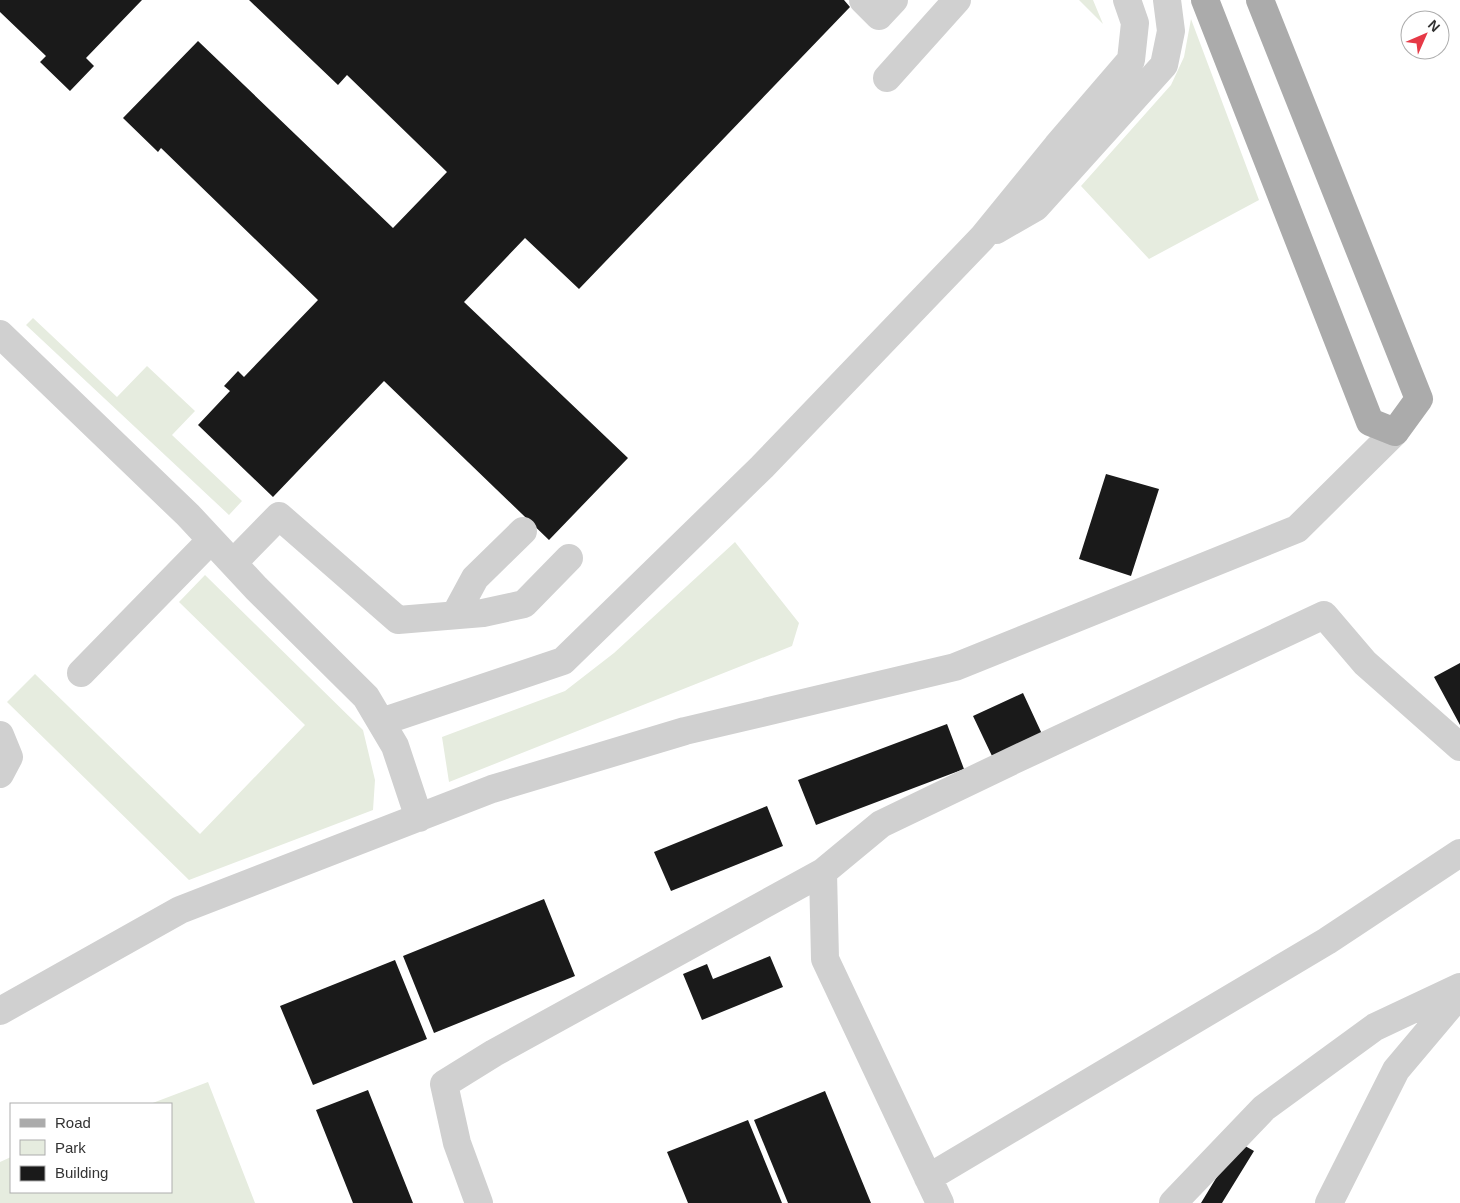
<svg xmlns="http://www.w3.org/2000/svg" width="1460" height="1203" font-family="Arial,sans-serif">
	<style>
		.green { fill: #e6ecdf }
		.building { fill: #1a1a1a }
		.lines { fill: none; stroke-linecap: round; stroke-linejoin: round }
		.minor { stroke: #d0d0d0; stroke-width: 28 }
		.major { stroke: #ababab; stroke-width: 28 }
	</style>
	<rect width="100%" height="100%" fill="#fff"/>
	<!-- green -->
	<path class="green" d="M1079 0H1093L1103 24Z
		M1191 19 1259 200 1149 259 1081 186 1171 85 1184 57Z
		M33 318 117 397 147 366 195 411 172 435 242 501 229 515 26 325Z
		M735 542 799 623 792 646 449 782 442 737 565 691 614 653Z
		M205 575 363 730 375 780 373 810 189 880 7 702 35 674 200 834 305 725 179 602Z
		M208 1082 255 1203H0V1162L11 1157V1192H171V1104H150Z"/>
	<!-- building -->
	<path class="building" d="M0 0H142L86 58 94 66 70 91 40 62 46 56 0 12Z
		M249 0H844L850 7 579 289 525 238 464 302 628 458 549 540 384 381 273 497 198 425 230 391 224 386 238 371 244 377 318 300 161 148 158 152 123 118 198 41 393 228 447 172 347 75 338 85Z
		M1106 474 1159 489 1131 576 1079 559Z
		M1460 663V725L1434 677Z
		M1023 693 1042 734 992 756 973 716Z
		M947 724 964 769 816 825 798 780Z
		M767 806 783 846 671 891 654 852Z
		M544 899 575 976 434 1033 403 956Z
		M770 956 783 987 702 1020 683 974 707 964 713 979Z
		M395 960 427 1039 313 1085 280 1006Z
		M368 1090 413 1203H353L316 1110Z
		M825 1091 871 1203H788L754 1120Z
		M748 1120 782 1203H688L667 1152Z
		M1238 1142 1254 1151 1222 1203H1201Z"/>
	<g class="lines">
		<!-- minor -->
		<path class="minor" d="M863 0 879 16 894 0
			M887 78 957 0
			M996 230 1036 207 1164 65 1171 31 1167 0
			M0 334 188 515 256 588 366 697 395 746 419 818
			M233 563 279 516 398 620 483 613 524 604 569 558
			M455 615 475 578 523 531
			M81 673 211 540
			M381 722 563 661 762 467 982 238 1057 146 1131 60 1135 23 1127 0
			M0 735 9 757 0 774
			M0 1011 180 910 492 789 685 731 955 667 1297 529 1395 432
			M928 1178 1327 941 1460 853
			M479 1203 457 1143 444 1084 494 1053 823 872
			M940 1203 825 959 823 872 881 824 1012 761 1324 615 1365 663 1460 747
			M1173 1203 1264 1108 1375 1027 1460 987
			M1329 1203 1396 1070 1460 994"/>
		<!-- major -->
		<path class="major" d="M1205 0 1370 422 1395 432 1419 399 1260 0"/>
	</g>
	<!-- legend -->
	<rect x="10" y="1103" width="162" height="90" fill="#ffffff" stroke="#adadad"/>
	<rect x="20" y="1119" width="25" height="8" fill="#ababab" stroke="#adadad"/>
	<text x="55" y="1128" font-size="15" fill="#333333">Road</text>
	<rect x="20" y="1140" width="25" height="15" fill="#e6ecdf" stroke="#adadad"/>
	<text x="55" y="1153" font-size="15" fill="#333333">Park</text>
	<rect x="20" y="1166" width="25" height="15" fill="#1a1a1a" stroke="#adadad"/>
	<text x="55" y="1178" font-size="15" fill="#333333">Building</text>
	<!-- north arrow -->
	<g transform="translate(1425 35) rotate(45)"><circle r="24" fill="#ffffff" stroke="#adadad"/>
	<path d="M0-4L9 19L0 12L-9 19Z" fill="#e63946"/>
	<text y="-8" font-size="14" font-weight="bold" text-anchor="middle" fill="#333333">N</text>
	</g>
</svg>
